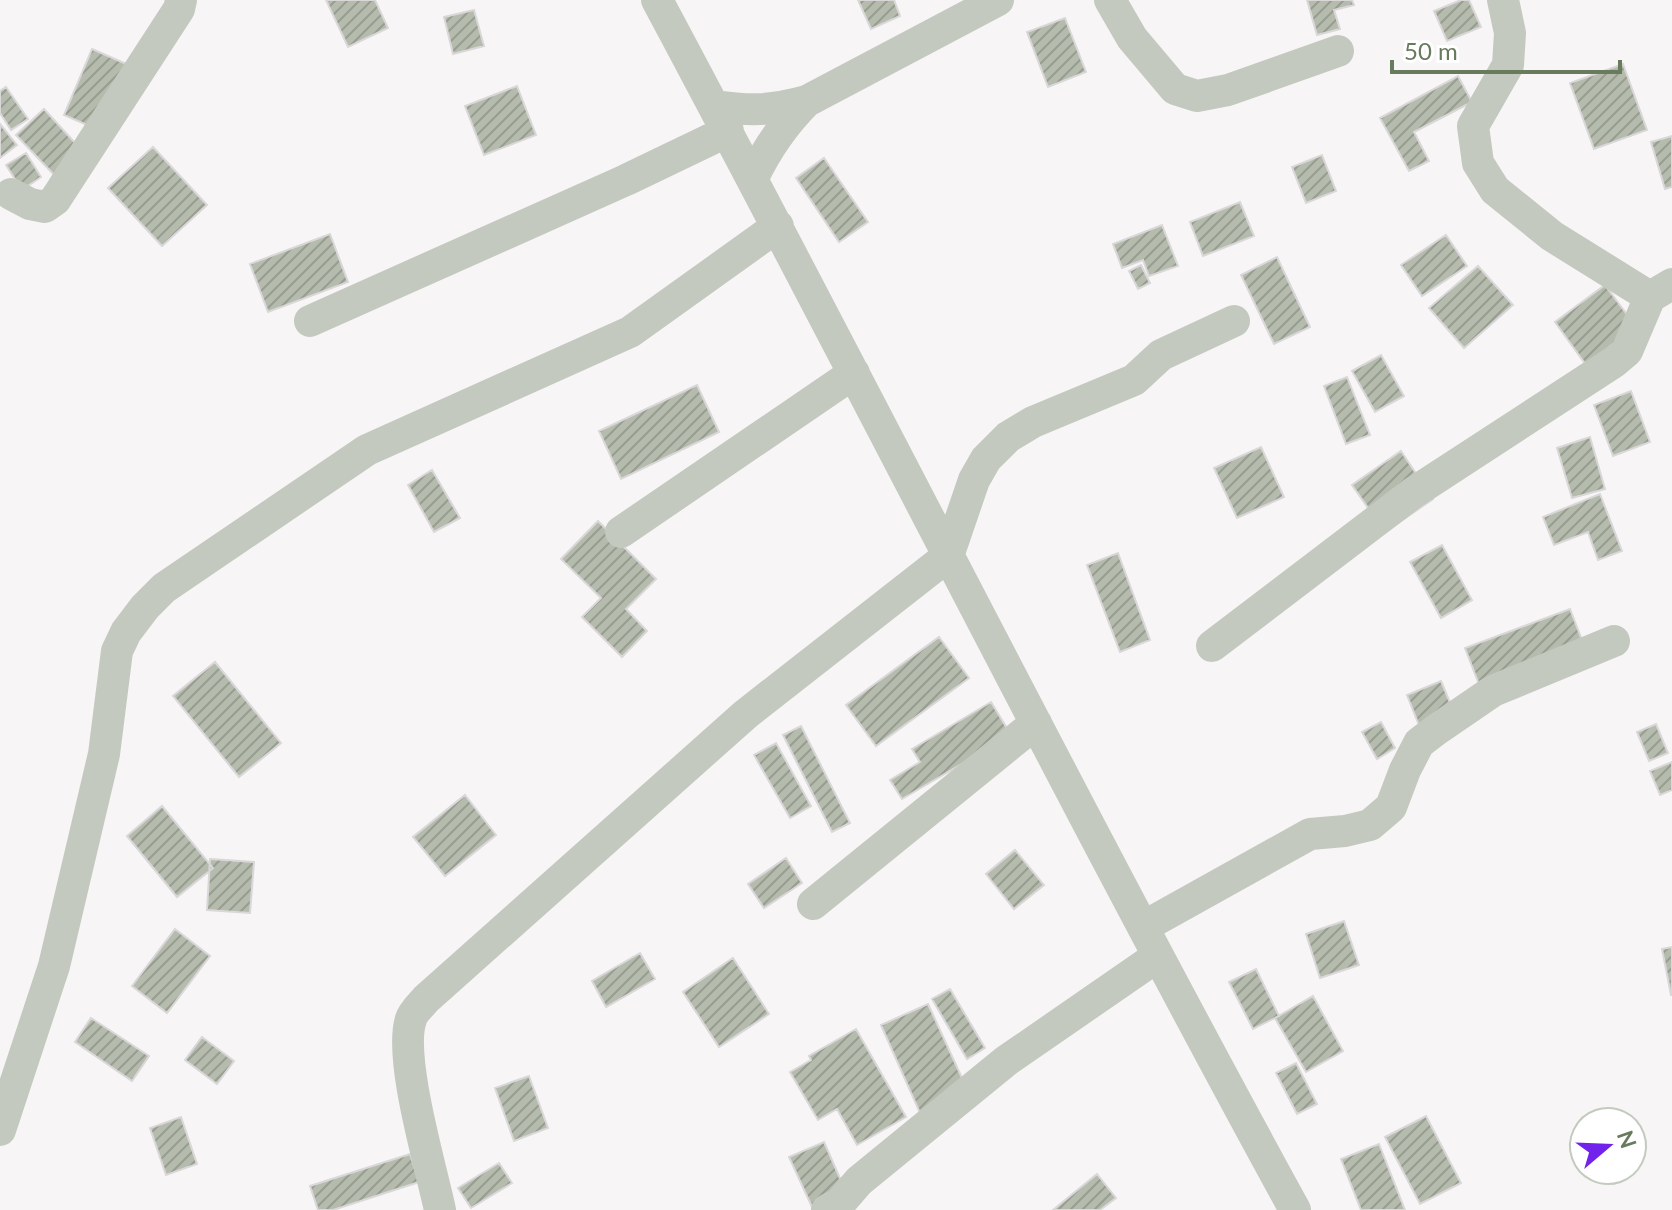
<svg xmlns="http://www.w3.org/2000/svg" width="1672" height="1210" font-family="Lato,sans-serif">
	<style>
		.building { fill: url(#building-hatch); stroke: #dad7d9; stroke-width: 2 }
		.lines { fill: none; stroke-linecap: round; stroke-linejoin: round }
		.minor { stroke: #c4c9c0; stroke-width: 32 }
	</style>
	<defs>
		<pattern id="building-hatch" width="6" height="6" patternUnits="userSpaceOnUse" patternTransform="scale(2)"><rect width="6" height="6" fill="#b5bcae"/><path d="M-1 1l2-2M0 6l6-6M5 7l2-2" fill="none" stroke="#979e91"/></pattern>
	</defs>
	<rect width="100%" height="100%" fill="#f8f5f7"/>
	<!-- building -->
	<path class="building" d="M326 0H375L388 28 348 47Z
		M858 0H894L900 16 871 29Z
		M858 0H894L900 16 871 29Z
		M1307 0H1352L1354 5 1334 10 1340 29 1317 35Z
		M1461 0H1469L1481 27 1447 41 1434 11Z
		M474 10 484 46 453 54 444 17Z
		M1065 18 1086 72 1048 87 1027 32Z
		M92 49 131 66 103 132 64 115Z
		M92 49 131 66 103 132 64 115Z
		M1623 64 1647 130 1594 149 1570 83Z
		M1458 76 1472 102 1414 132 1429 161 1409 171 1380 118Z
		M517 86 536 135 484 155 465 106Z
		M517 86 536 135 484 155 465 106Z
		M6 87 28 119 11 130 0 113V91Z
		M44 109 87 156 60 181 16 135Z
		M44 109 87 156 60 181 16 135Z
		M0 124 17 145 0 158Z
		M1672 136V187L1665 189 1651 142Z
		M153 147 207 205 162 246 108 188Z
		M26 153 41 177 22 190 6 165Z
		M1322 155 1336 191 1306 203 1292 167Z
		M824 158 868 222 839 242 796 178Z
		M1240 202 1254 236 1203 256 1190 222Z
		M1162 225 1178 266 1149 276 1143 260 1122 268 1113 244Z
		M330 234 348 282 268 312 250 264Z
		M1446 235 1467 266 1422 296 1401 265Z
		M1277 257 1310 327 1274 344 1241 275Z
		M1141 265 1150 283 1138 289 1129 271Z
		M1478 266 1513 305 1464 348 1429 308Z
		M1605 285 1640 332 1589 369 1555 322Z
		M1381 355 1404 396 1375 412 1352 371Z
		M1347 377 1370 435 1346 444 1324 386Z
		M697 385 719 432 621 479 599 431Z
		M1631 391 1650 442 1613 456 1594 405Z
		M1590 437 1605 489 1572 498 1557 448Z
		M1261 447 1284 497 1237 518 1214 468Z
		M1401 451 1433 499 1385 532 1352 485Z
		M432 470 460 518 434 532 408 485Z
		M1600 494 1622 551 1598 560 1588 532 1554 545 1543 517Z
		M1600 494 1622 551 1598 560 1588 532 1554 545 1543 517Z
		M598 521 656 579 626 609 647 631 622 657 582 617 601 598 561 559Z
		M1442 545 1472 600 1441 618 1410 562Z
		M1118 553 1150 640 1120 652 1087 565Z
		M1118 553 1150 640 1120 652 1087 565Z
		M1570 609 1587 653 1482 692 1465 648Z
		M939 637 969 678 876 746 846 705Z
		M215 662 281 743 239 777 173 696Z
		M1441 681 1461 729 1426 743 1407 695Z
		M991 702 1011 735 902 799 890 780 920 762 912 749Z
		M1381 722 1395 748 1377 759 1362 732Z
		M1656 724 1668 753 1649 761 1637 732Z
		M801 726 850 823 832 832 783 735Z
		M776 743 811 806 790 818 754 755Z
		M1672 762V790L1660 795 1650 771Z
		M465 795 496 835 445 876 413 837Z
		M162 806 213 868 177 897 127 836Z
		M1015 850 1044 885 1014 909 986 874Z
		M786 858 802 883 764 908 748 884Z
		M210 859 254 862 250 913 207 910Z
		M210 859 254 862 250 913 207 910Z
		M1344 921 1359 965 1320 978 1306 934Z
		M175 929 210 956 167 1013 132 986Z
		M1672 947V995H1671L1662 949Z
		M640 953 655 979 606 1007 592 981Z
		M733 958 769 1014 719 1047 683 992Z
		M1256 969 1279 1016 1253 1029 1229 982Z
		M950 989 985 1048 967 1059 932 999Z
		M1313 996 1343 1051 1306 1072 1275 1018Z
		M928 1004 968 1091 920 1113 881 1025Z
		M91 1018 149 1056 132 1081 75 1042Z
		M91 1018 149 1056 132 1081 75 1042Z
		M856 1029 906 1117 857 1145 837 1109 818 1120 790 1072 811 1060 809 1056Z
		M202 1037 234 1061 217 1084 185 1060Z
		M1296 1063 1317 1104 1297 1114 1276 1073Z
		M529 1076 548 1128 514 1141 495 1088Z
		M529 1076 548 1128 514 1141 495 1088Z
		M1426 1116 1461 1183 1420 1204 1385 1137Z
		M181 1117 197 1164 166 1175 150 1128Z
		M824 1142 846 1192 812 1207 789 1157Z
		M1379 1144 1405 1210H1361L1341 1159Z
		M410 1154 419 1182 333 1210H318L310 1186Z
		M499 1163 512 1183 471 1208 458 1188Z
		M1097 1174 1116 1198 1100 1210H1053Z"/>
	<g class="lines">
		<!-- minor -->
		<path class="minor" d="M657 0C872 402 1076 810 1295 1210
			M1110 0 1132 38 1175 89 1197 96 1228 90 1338 51
			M1503 0 1510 33 1508 65 1473 126 1478 163 1495 190 1552 236 1650 297
			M714 106C751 111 770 111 807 101L998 0
			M753 178C767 148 783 125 807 101
			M11 194 30 204 45 207 55 200 179 9 181 0
			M310 321 626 180 728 131
			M621 532 854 373
			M1212 646 1413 493 1614 362 1627 351 1650 297 1672 284
			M813 904 1036 723
			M1143 927 1310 834 1345 831 1370 825 1391 807 1405 770 1419 743 1436 730 1493 691 1614 641
			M0 1130 54 966 104 754 117 651 126 632 145 607 164 588 367 450 630 332 778 226
			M440 1210C431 1167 398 1057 411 1019 413 1012 421 1005 426 999L746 714 948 556 974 480 986 459 1008 437 1033 422 1134 380 1161 355 1234 321
			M827 1210 840 1203 859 1181 1006 1061 1158 956"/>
	</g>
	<!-- north arrow -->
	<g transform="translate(1608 1146) rotate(71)"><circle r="38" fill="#ffffff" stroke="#c3cabe" stroke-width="2"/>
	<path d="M0-6L14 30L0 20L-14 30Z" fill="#7122eb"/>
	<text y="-12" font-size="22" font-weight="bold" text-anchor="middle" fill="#697b5d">N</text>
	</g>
	<!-- scale -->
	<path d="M1392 60v12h228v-12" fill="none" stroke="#697b5d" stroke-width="4"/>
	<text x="1404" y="60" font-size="24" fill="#697b5d" stroke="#ffffff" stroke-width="6" paint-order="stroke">50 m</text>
</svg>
